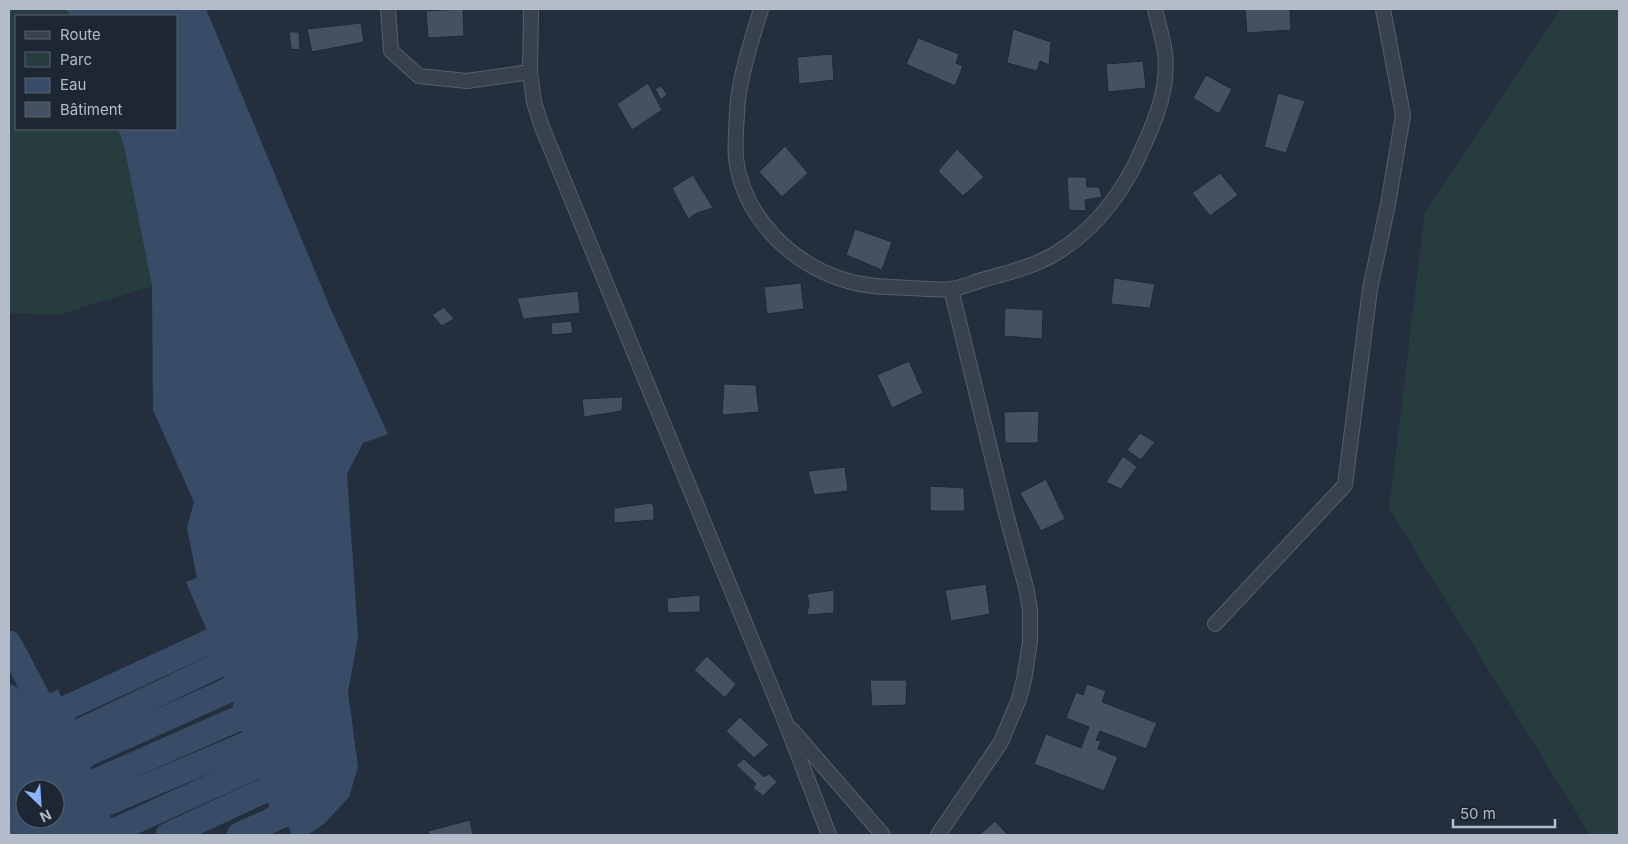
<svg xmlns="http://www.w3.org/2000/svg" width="1628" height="844" font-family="Inter,sans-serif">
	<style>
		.green { fill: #263c3f }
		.water { fill: #394c67; fill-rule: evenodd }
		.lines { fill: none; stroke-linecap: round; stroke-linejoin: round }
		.river { stroke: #394c67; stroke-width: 25 }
		.building { fill: #455162; stroke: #1f2835 }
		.minor-casing { stroke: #565f6c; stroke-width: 16 }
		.minor { stroke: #38414e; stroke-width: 14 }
	</style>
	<rect width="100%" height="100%" fill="#242f3e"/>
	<!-- green -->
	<path class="green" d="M9 9H66L71 16H16V129H118L124 146 152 286 58 315 9 313Z
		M1560 9H1619V835H1590L1389 508 1425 212Z"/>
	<!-- water -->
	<path class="water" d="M66 9H206L332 312 388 434 363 443 347 474 358 637 348 692 358 767 349 797 325 823 308 835H292L244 716 186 582 197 578 187 528 194 502 153 410 152 286 124 146 118 129H176V16H71Z
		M58 689 118 835H9V717ZM25 789H55V819H25Z"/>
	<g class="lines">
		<!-- river -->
		<path class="river" d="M9 643 39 700 31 733
			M9 697 17 712 9 808
			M60 761 76 733 221 664 254 655
			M33 789 66 708 211 641 242 650
			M55 794 85 755 231 689 252 661
			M70 803 96 781 244 716 249 689
			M48 835 105 804 254 741 255 717
			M96 835 116 830 263 763 261 730
			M168 835 272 787 268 754
			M239 835 283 815 278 781"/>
	</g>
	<!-- building -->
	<path class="building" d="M463 9 464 36 428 38 426 11Z
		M1245 9H1290L1291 30 1247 33Z
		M361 23 364 42 312 52 307 29Z
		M1013 29 1051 42 1049 65 1040 61 1037 71 1007 63Z
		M289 32H299L300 50 291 49Z
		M918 38 959 54 956 63 963 66 955 86 906 64Z
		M832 54 834 80 799 84 797 57Z
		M1143 61 1146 88 1108 92 1106 64Z
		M1206 75 1232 89 1219 114 1193 98Z
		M648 83 662 110 632 130 617 104Z
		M661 86 667 94 661 100 655 89Z
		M1278 93 1305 101 1286 153 1264 147Z
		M785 146 808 173 782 197 759 172Z
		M957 149 984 177 963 196 938 171Z
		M1220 173 1238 195 1210 216 1192 193Z
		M693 175 713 208 697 213 688 219 672 188Z
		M1067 177H1086L1087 187H1099L1102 197 1085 200 1086 211 1069 210Z
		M855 229 892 242 882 270 846 255Z
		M1114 278 1155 284 1150 308 1111 304Z
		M801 283 804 309 767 314 764 287Z
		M578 291 580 313 523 319 517 298Z
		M444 307 454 319 442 326 432 315Z
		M1005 308 1043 310 1042 339 1004 336Z
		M571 321 573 333 552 335 551 323Z
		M909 361 923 393 892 408 877 375Z
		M724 384 756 385 759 412 722 415Z
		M623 397 622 411 584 417 582 399Z
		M1039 411 1038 443H1005L1004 412Z
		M1140 433 1155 442 1141 460 1127 450Z
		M1123 456 1137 467 1121 489 1106 482Z
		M845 467 848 491 814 495 808 471Z
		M1046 479 1065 519 1041 531 1020 493Z
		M930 486 964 488 965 511H930Z
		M651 503 654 507V520L614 523V508Z
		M986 584 990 614 951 621 945 590Z
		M834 590V613L807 615 809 603 807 594Z
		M700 595V612L668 613 667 598Z
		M707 656 736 684 725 698 694 670Z
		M870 680H907L906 705 872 706Z
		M1087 684 1106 691 1102 702 1157 723 1146 749 1100 731 1096 740 1101 741 1098 749 1118 757 1104 791 1034 764 1046 734 1081 748 1089 727 1066 718 1076 692 1083 695Z
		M740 717 769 745 754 758 726 731Z
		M744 759 764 777 769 774 777 782 763 796 753 788 756 784 736 765Z
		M470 820 473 835H429L428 831Z
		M995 821 1008 835H979Z"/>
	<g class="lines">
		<defs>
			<path id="minor" d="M388 9 391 51 419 76 467 81 530 72
				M531 9 530 72 534 102 542 127 785 721 829 835
				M761 9C753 36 743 65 739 93 737 105 737 118 736 130 736 140 735 149 736 159 744 218 792 265 848 281 867 287 889 287 909 288 922 288 938 291 951 289 961 288 972 283 982 280 1006 273 1032 267 1053 255 1096 230 1125 190 1144 145 1157 117 1169 85 1165 53 1163 38 1158 23 1155 9
				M1215 624 1345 485 1370 289 1388 204 1403 115 1383 9
				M792 730 883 835
				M938 835 1001 742 1019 699 1024 680 1030 642V611L1027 591 1005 510 951 289"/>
		</defs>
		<!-- minor casing -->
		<use href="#minor" class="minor-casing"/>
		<!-- minor -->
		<use href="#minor" class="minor"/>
	</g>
	<!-- border -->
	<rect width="1628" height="844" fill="none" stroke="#b4bcc9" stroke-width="20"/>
	<!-- legend -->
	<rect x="15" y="15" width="162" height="115" fill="#1d2633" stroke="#59626f"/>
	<rect x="25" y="31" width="25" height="8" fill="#38414e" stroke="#59626f"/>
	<text x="60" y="40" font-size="15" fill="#b4bcc9">Route</text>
	<rect x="25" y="52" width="25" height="15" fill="#263c3f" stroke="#59626f"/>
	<text x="60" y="65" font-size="15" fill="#b4bcc9">Parc</text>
	<rect x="25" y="78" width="25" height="15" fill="#394c67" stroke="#59626f"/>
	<text x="60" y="90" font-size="15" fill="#b4bcc9">Eau</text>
	<rect x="25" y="102" width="25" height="15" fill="#455162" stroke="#59626f"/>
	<text x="60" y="115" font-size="15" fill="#b4bcc9">Bâtiment</text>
	<!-- north arrow -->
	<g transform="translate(40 804) rotate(155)"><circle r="24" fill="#1d2633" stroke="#59626f"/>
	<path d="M0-4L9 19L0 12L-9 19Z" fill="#8ab4f8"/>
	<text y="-8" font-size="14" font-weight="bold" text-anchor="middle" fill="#b4bcc9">N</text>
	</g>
	<!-- scale -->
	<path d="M1453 819v8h102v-8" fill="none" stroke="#b4bcc9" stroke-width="2.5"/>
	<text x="1460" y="819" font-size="15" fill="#b4bcc9" stroke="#1d2633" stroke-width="4" paint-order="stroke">50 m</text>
</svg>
